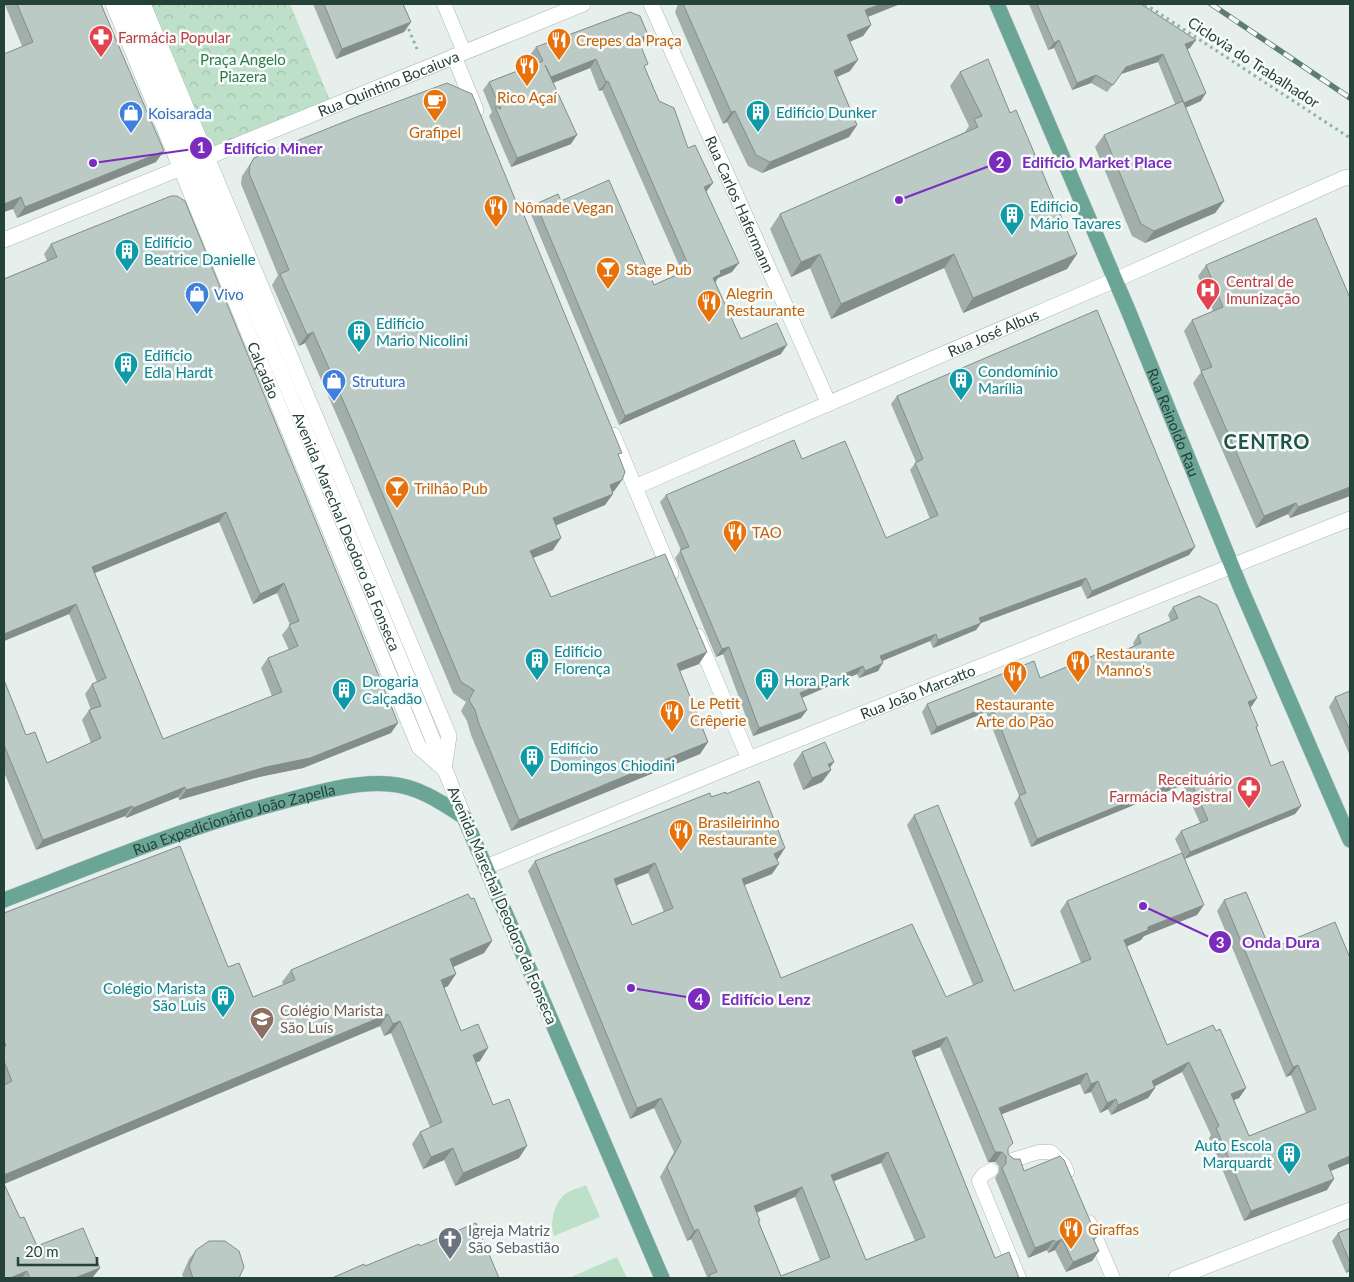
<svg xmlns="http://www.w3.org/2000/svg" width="1354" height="1282" font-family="Lato,sans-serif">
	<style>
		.green { fill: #bfe0c8 }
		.forest { fill: url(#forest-crowns) }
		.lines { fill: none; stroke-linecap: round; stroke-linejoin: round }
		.service-casing { stroke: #a8b8b2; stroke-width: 15 }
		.pedestrian-casing { stroke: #a8b8b2; stroke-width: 16 }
		.minor-casing { stroke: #a8b8b2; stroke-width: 16 }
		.tertiary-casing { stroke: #a8b8b2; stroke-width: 16 }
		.primary-casing { stroke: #c2cac8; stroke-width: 16 }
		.path { stroke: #86b3a5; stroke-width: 3; stroke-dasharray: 2.5 4; stroke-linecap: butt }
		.service { stroke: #fff; stroke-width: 14 }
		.pedestrian { stroke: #fff; stroke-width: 15 }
		.minor { stroke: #fff; stroke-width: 15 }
		.tertiary { stroke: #fff; stroke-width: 15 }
		.primary { stroke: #6aa596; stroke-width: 15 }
		.rail-casing { stroke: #5f7d75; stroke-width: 5.5 }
		.rail { stroke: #f7fbf9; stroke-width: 4; stroke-dasharray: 11; stroke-linecap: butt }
		.wall { fill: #a1aea9; fill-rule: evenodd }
		.shaded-wall { fill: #838d89 }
		.building { fill: #bbcac4; stroke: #838d89; fill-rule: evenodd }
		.labels { text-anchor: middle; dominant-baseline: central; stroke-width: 5; stroke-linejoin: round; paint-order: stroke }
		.health-label { font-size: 15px; fill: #be3a42; stroke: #f7fbf9; text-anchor: start }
		.food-label { font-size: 15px; fill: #c56008; stroke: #f7fbf9; text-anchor: start }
		.park-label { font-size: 15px; fill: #2d7a4b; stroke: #f7fbf9 }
		.street-label { font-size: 15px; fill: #24423a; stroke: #f7fbf9 }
		.culture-label { font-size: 15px; fill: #0d838f; stroke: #f7fbf9; text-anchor: start }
		.shop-label { font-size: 15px; fill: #366cbe; stroke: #f7fbf9; text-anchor: start }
		.education-label { font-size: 15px; fill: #785e54; stroke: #f7fbf9; text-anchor: start }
		.worship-label { font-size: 15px; fill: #5b616d; stroke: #f7fbf9; text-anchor: start }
		.district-label { font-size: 20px; font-weight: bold; letter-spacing: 1px; fill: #1f5548; stroke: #f7fbf9 }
		.leader { fill: none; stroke: #7b2cbf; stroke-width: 2 }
		.callout-dot { fill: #7b2cbf; stroke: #f7fbf9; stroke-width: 2 }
		.mark-label { font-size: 15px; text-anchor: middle; font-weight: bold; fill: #fff }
		.callout-label { font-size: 16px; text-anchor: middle; font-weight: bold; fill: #7b2cbf; stroke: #f7fbf9; stroke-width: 5; stroke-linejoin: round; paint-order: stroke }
	</style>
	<defs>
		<pattern id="forest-crowns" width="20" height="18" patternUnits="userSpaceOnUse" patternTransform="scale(1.25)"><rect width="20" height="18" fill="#bfe0c8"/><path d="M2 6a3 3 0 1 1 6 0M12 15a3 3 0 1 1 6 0" fill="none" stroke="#a4c1ad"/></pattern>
	</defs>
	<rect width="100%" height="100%" fill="#e6efeb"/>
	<!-- green -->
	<path class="green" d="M586 1185 600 1217 554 1236C549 1224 554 1204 564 1195 569 1190 580 1188 586 1185Z
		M617 1257 627 1278H572L571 1277Z"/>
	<!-- forest -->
	<path class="forest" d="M147 4H290L330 100 209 151Z"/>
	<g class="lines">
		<defs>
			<path id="service" d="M444 4 464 52
				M1009 1161 1039 1152H1051L1064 1165 1067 1172
				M991 1170 983 1175 979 1181 1019 1278
				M1089 1222 1113 1278"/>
			<g id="pedestrian">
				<path id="s1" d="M113 4 419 747 444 769"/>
				<path d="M143 4 449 736 444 769"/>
			</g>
			<g id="minor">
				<path id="s2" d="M651 4 829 404"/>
				<path d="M454 56 476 110"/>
				<path d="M613 435 671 573"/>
				<path id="s3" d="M635 487 1115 280 1344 178 1350 177"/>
				<path d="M697 636 749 759"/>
				<path id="s4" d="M486 867 749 759 1350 519"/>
				<path d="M1176 1278 1350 1210"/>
			</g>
			<g id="tertiary">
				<path id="s5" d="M128 4 412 688 464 817"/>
				<path id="s6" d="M4 240 583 4"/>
			</g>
			<g id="primary">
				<path id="s7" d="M997 4 1128 310 1242 591 1350 840"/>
				<path id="s8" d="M4 900C95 865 186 827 281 802 314 793 356 781 389 784 418 786 441 802 464 817L662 1278"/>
			</g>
		</defs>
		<!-- service casing -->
		<use href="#service" class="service-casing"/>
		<!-- pedestrian casing -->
		<use href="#pedestrian" class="pedestrian-casing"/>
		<!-- minor casing -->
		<use href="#minor" class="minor-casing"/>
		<!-- tertiary casing -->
		<use href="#tertiary" class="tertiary-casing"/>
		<!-- primary casing -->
		<use href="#primary" class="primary-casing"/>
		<!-- path -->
		<path class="path" d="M1145 4 1350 138
			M406 23 417 49"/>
		<!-- service -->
		<use href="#service" class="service"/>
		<!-- pedestrian -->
		<use href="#pedestrian" class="pedestrian"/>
		<!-- minor -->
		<use href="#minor" class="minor"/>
		<!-- tertiary -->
		<use href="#tertiary" class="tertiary"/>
		<!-- primary -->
		<use href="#primary" class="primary"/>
		<defs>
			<path id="rail" d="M1211 4 1350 98"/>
		</defs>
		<!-- rail casing -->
		<use href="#rail" class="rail-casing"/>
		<!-- rail -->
		<use href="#rail" class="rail"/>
	</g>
	<!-- wall -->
	<path class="wall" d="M4 4H101L156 162 17 218 13 209 22 46 5 5 4 6Z
		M313 4H403L411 22 404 32 336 59Z
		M678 4H900L868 17 871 25 863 36 850 42V71L837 77 857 125 849 137 762 173 748 166 727 122 723 124 675 12Z
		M1029 4H1141L1190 48 1187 49 1201 101 1185 108 1224 201 1215 213 1145 243 1132 236 1095 147 1104 135 1175 104 1158 62 1121 74 1107 92 1091 83 1072 90 1054 48 1048 50Z
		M642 44 640 45 645 68 659 101 688 148 706 192 732 272 718 278 715 282 741 339 781 354 619 425 530 212 536 204 561 201 654 285 682 272 602 90 599 91 590 68 553 83 571 144 511 167 489 116 492 112 483 90 489 82 534 64 530 55 536 47Z
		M960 72 1010 113 1077 254 1067 269 963 313 944 268 831 319 810 268 791 277 770 229 780 214 965 132 969 126 950 86Z
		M254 158 619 457 622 480 614 491 613 492 605 505 556 525 553 550 533 558 551 597 699 664 680 671 708 742 700 754 511 831 471 735 467 721 461 711 466 702 453 693 344 432 305 343 299 346 272 285 278 275 241 184 242 176Z
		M51 244 391 733 303 768 259 777 179 800 178 797 126 818 125 816 36 850 4 772V680L26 735 47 763 91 743 82 720 89 710H91L85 694 92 684 97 682 69 614 4 641V279L47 261 44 254ZM219 522 253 604 277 593 290 625 282 635 289 650 268 658 261 668 272 696 163 739 95 573Z
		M1206 265 1350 298V496L1290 518 1288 514 1256 528 1193 383 1201 372 1184 331 1192 320 1213 311 1198 276Z
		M897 396 1189 555 1087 599 1081 586 981 623 976 630 933 648 930 641 882 661 878 671 859 678 857 674 802 698 807 710 801 718 753 736 723 654 716 657 675 558 681 550 660 502 666 495 802 459 886 538 930 519 910 470 916 462 891 404Z
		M1173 607 1252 706 1250 707 1257 728 1271 766 1301 806 1295 814 1185 859 1197 915 1144 936 1141 940 1127 946 1167 1045 1246 1088 1239 1098 1234 1100 1249 1136 1306 1113 1291 1075 1286 1077 1217 911 1224 900 1270 949 1350 958V1163L1330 1171 1327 1190 1244 1221 1209 1138 1211 1135 1182 1072 1154 1087 1155 1088 1148 1098 1111 1115 1108 1109 1100 1113 1091 1092 1084 1094 1080 1084 1001 1114 1008 1154 1024 1171 1097 1237 1094 1241 1099 1251 1092 1261 1066 1272 1055 1250 1048 1253 1047 1250 1028 1258 995 1178 999 1172V1166L995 1162H988L940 1047 915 1057 995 1258 1019 1278H707V1277L691 1239 687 1241 660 1177 674 1152 654 1108 630 1119 528 871 535 861 711 797 726 794 778 859H777L772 874 744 885 781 978 946 997 973 985 907 825 914 815 1014 991 1081 963 1060 911 1067 901 1182 854 1175 839 1181 831 1200 823 1183 785 1031 847 1014 803 1019 796 986 712 931 735 922 712 927 704 1040 678 1103 660 1134 646 1133 643 1138 635 1171 622 1168 615ZM648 873 664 912 632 925 616 885ZM881 1163 915 1241 866 1260 834 1181ZM795 1197 820 1261 781 1276 759 1222 757 1213Z
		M1350 691V756L1329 707 1335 697Z
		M802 752 830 768 831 770 822 782 803 790 793 764Z
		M4 913 228 967 253 997 283 985 282 982 291 970 492 941 484 953 453 967 448 986 444 988 461 1031 480 1061 476 1062 493 1105 519 1158 455 1186 444 1160 423 1169 412 1144 420 1132 430 1127 391 1033 384 1036 380 1026 4 1184Z
		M20 1218 37 1246 100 1268 92 1278H4Z
		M1350 1228V1271L1346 1273 1332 1241 1338 1233Z
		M196 1250 239 1278H184L182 1275 189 1259Z"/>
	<!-- shaded-wall -->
	<path class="shaded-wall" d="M881 4H900L857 21 865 10Z
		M411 22 404 32 336 59 342 49Z
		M871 25 863 36 839 46 847 35Z
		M648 35 642 44 632 48 638 39Z
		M1059 40 1054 48 1048 50 1054 43Z
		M1196 40 1190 48 1180 52 1185 44Z
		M1163 54 1158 62 1121 74 1107 92 1126 67Z
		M596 59 590 68 545 86 551 77Z
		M858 60 850 71 826 82 834 71Z
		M1096 75 1091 83 1072 90 1077 83Z
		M608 81 602 90 599 91 606 82Z
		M1206 93 1201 101 1178 111 1183 103Z
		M735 111 727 122 723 124 731 112Z
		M857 125 849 137 762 173 770 162Z
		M577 135 571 144 511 167 517 158Z
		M164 151 156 162 17 218 25 207Z
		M713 183 706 192 704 187Z
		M21 197 13 209 4 212V204Z
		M1224 201 1215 213 1145 243 1154 231Z
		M820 254 810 268 791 277 801 262Z
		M954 254 944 268 831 319 841 304Z
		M1077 254 1067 269 963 313 973 298Z
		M739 263 732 272 718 278 715 283 713 278 720 271Z
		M313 332 305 343 299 346 307 335Z
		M787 345 781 354 619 425 625 416Z
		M622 480 614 491 602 497 610 485Z
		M1350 487V496L1290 518 1298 507Z
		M613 494 605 505 545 530 553 518Z
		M1296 503 1288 514 1256 528 1264 516Z
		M226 512 219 522 85 577 92 567Z
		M561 538 553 550 522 562 530 551Z
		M1195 547 1189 555 1087 599 1092 591Z
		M1086 578 1081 586 981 623 976 630 933 648 938 640 979 618Z
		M284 583 277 593 253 604 260 594Z
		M76 604 69 614 4 641V634Z
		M936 634 930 641 875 664 880 656Z
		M729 647 723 654 716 657 722 649Z
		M707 652 699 664 669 675 677 664Z
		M883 663 878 671 859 678 865 671Z
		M863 666 857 674 794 701 800 693Z
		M1257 698 1252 706 1243 710 1248 702Z
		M992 705 986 712 931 735 937 727Z
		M807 710 801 718 753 736 759 728Z
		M398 723 391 733 303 768 259 777 179 800 186 790Z
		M708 742 700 754 511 831 519 820Z
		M834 762 827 772 831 770 822 782 803 790 812 778 828 764Z
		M1189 777 1183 785 1031 847 1037 839Z
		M185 787 178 797 126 818 133 808Z
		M132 806 125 816 36 850 43 840Z
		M1301 806 1295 814 1184 859 1190 852Z
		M785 848 778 859 767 864 774 854Z
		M655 863 648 873 607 889 614 879Z
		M779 864 772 874 735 889 742 879Z
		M1204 905 1197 915 1144 936 1141 940 1117 951 1124 940 1148 927Z
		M492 941 484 953 442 972 450 959Z
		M456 974 448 986 432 993 441 980Z
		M388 1014 380 1026 4 1184V1175Z
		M400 1021 391 1033 384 1036 393 1024Z
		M947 1037 940 1047 905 1061 912 1051Z
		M488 1048 480 1061 464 1067 473 1055Z
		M1189 1062 1182 1072 1145 1091 1152 1081Z
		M1298 1065 1291 1075 1286 1077 1293 1067Z
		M1087 1073 1080 1084 992 1118 999 1108Z
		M1098 1081 1091 1092 1084 1094 1091 1084Z
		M1155 1088 1148 1098 1111 1115 1118 1105Z
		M1246 1088 1239 1098 1224 1104 1231 1094Z
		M661 1098 654 1108 630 1119 637 1108Z
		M1116 1099 1108 1109 1100 1113 1107 1103Z
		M527 1146 519 1158 455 1186 463 1173Z
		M453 1148 444 1160 423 1169 431 1157Z
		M888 1152 881 1163 824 1185 831 1175Z
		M995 1152H1002L995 1162H988Z
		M1350 1156V1163L1321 1175 1328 1165Z
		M1334 1179 1327 1190 1244 1221 1251 1211Z
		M802 1187 795 1197 747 1216 754 1206Z
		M698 1229 691 1239 687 1241 694 1231Z
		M1062 1239 1055 1250 1048 1253 1056 1242Z
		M1054 1240 1047 1250 1028 1258 1035 1248Z
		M1099 1251 1092 1261 1066 1272 1073 1262Z
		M1350 1267V1271L1346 1273Z
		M100 1268 92 1278H75Z
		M27 1271 22 1278H10Z"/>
	<!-- building -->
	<path class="building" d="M17 4H101L123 56 164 151 25 207 21 197 4 204V54L33 42Z
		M324 4H403L411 22 342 49Z
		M683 4H881L865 10 871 25 847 35 858 60 834 71 857 125 770 162 756 155 735 111 731 112Z
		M1037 4H1141L1196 40 1185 44 1206 93 1184 103 1163 54 1126 67 1113 85 1096 75 1077 83 1059 40 1054 43Z
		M630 12 640 16 648 35 638 39 648 64 644 66 659 101 674 108 688 148 695 145 713 183 704 187 739 263 720 271 721 274 713 278 741 339 777 323 787 345 625 416 536 204 558 194 561 201 609 180 654 285 690 269 608 81 606 82 596 59 551 77 545 65 577 135 517 158 495 107 501 109 489 82 543 61 536 47Z
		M988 59 1010 113 1016 110 1077 254 973 298 954 254 841 304 820 254 801 262 780 214 978 127 974 119 982 116 960 72Z
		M447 83 472 94 519 209 521 208 622 453 618 454 625 472 622 480 610 485 613 494 553 518 561 538 530 551 551 597 665 554 707 652 677 664 708 742 519 820 479 724 475 710 469 700 474 690 461 682 352 421 313 332 307 335 280 274 289 270 249 173 250 165 254 158 359 116Z
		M1183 101 1224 201 1154 231 1141 224 1104 135Z
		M171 196H177L185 201 398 723 310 758 266 767 186 790 185 787 133 808 132 806 43 840 4 745V680L26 735 35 732 47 763 101 738 89 710 101 706 92 684 106 678 76 604 4 634V279L57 257 51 244ZM226 512 260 594 284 583 299 621 289 625 298 646 268 658 282 692 163 739 92 567Z
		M1316 218 1350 298V487L1298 507 1296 503 1264 516 1201 371 1212 367 1192 320 1223 307 1206 265Z
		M1097 310 1195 547 1092 591 1086 578 979 618 981 623 938 640 936 634 880 656 883 663 865 671 863 666 800 693 807 710 759 728 729 647 722 649 680 550 689 547 666 495 794 440 802 459 845 441 886 538 938 515 915 463 923 459 897 396Z
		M1199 596 1217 605 1257 698 1248 702 1258 726 1256 727 1271 766 1283 761 1301 806 1190 852 1181 831 1208 820 1189 777 1037 839 1019 796 1026 793 992 705 937 727 927 704 1034 661 1040 678 1100 653 1103 660 1141 643 1138 635 1178 618 1173 607Z
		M1350 691V731L1335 697Z
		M825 742 834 762 828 764 831 770 812 778 802 752Z
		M759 781 785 848 774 854 779 864 742 879 781 978 912 924 946 997 983 981 914 815 938 805 1014 991 1091 959 1067 901 1182 853 1204 905 1148 927V930L1124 940 1167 1045 1213 1025 1216 1031 1220 1029 1246 1088 1231 1094 1249 1136 1316 1109 1298 1065 1293 1067 1224 900 1246 892 1270 949 1335 922 1350 958V1156L1328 1165 1334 1179 1251 1211 1216 1128 1219 1126 1189 1062 1152 1081 1155 1088 1118 1105 1116 1099 1107 1103 1098 1081 1091 1084 1087 1073 999 1108 1013 1143 1008 1148V1154L1014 1159H1020L1024 1171 1060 1156 1064 1160 1097 1237 1093 1238 1099 1251 1073 1262 1062 1239 1056 1242 1054 1240 1035 1248 1002 1168 1006 1164V1156L1002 1152H995L947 1037 912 1051 995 1258 1009 1252 1019 1278H710L709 1275 717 1272 698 1229 694 1231 667 1167 681 1142 661 1098 637 1108 535 861 710 793 711 797 726 792V794ZM655 863 673 908 632 925 614 879ZM888 1152 925 1237 866 1260 831 1175ZM802 1187 830 1257 781 1276 758 1221H760L754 1206Z
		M180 846 228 967 239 963 253 997 295 980 291 970 468 894 471 899 474 898 492 941 450 959 456 974 441 980 461 1031 478 1024 488 1048 473 1055 493 1105 509 1099 527 1146 463 1173 453 1148 431 1157 420 1132 442 1122 400 1021 393 1024 388 1014 4 1175V1085L12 1081 4 1061V1047L6 1046 4 1040V913Z
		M4 1184 20 1218 24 1217 37 1246 83 1228 100 1268 75 1278H30L27 1271 10 1278H4Z
		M476 1223 499 1278H332L364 1264 365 1266 419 1244 420 1246Z
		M1350 1228V1263L1338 1233Z
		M209 1241H225L239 1251 244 1267 239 1278H193L189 1266 196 1250Z"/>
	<!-- icons -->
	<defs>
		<symbol id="pharmacy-pin" viewBox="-11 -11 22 30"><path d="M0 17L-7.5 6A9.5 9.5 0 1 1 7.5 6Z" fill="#e0444e" stroke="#f7fbf9"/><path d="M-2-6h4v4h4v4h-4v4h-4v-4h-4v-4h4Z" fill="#fff"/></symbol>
		<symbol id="restaurant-pin" viewBox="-11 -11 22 30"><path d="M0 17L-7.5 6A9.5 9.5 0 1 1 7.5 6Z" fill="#e8710a" stroke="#f7fbf9"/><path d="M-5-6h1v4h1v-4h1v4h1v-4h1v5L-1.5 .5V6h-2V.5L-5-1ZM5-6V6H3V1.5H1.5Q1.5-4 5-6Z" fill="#fff"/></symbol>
		<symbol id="cafe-pin" viewBox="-11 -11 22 30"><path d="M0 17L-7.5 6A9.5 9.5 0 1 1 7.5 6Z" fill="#e8710a" stroke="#f7fbf9"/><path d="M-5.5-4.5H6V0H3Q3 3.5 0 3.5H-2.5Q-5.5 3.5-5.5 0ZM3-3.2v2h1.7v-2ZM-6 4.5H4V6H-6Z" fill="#fff"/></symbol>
		<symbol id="building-pin" viewBox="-11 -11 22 30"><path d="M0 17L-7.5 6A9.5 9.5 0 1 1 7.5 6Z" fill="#0f9aa8" stroke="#f7fbf9"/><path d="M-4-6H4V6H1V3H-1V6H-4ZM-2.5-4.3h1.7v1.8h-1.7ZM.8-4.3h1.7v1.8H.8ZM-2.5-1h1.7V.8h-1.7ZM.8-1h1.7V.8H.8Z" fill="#fff"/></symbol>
		<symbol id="shop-pin" viewBox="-11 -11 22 30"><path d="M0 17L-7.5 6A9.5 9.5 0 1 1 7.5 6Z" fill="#3f7fe0" stroke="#f7fbf9"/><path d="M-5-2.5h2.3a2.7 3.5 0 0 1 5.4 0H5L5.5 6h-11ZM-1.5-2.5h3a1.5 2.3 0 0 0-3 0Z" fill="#fff"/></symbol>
		<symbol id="bar-pin" viewBox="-11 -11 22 30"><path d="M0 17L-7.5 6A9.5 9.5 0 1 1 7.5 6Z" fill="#e8710a" stroke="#f7fbf9"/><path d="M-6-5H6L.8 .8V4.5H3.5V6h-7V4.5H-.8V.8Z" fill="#fff"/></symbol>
		<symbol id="hospital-pin" viewBox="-11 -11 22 30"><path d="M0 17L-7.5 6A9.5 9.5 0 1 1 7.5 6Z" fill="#e0444e" stroke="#f7fbf9"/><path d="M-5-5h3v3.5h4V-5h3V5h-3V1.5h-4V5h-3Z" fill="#fff"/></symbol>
		<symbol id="school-pin" viewBox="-11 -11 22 30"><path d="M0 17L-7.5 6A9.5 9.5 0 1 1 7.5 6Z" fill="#8d6e63" stroke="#f7fbf9"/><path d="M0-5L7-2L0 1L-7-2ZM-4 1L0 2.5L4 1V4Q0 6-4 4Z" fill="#fff"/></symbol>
		<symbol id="church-pin" viewBox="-11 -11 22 30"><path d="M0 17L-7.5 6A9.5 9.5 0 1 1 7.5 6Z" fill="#6b7280" stroke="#f7fbf9"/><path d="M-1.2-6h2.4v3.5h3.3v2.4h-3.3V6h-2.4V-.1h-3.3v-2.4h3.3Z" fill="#fff"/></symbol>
	</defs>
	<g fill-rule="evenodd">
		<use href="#pharmacy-pin" x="87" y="23" width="28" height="38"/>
		<use href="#restaurant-pin" x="545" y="26" width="28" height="38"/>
		<use href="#restaurant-pin" x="513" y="52" width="28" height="38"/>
		<use href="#cafe-pin" x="421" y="87" width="28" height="38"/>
		<use href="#building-pin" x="744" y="98" width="28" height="38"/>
		<use href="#shop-pin" x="117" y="99" width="28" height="38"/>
		<use href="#restaurant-pin" x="482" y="193" width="28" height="38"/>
		<use href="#building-pin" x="998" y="201" width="28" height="38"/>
		<use href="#building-pin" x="113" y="237" width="28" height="38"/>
		<use href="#bar-pin" x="594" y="255" width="28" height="38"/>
		<use href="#hospital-pin" x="1194" y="276" width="28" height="38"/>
		<use href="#shop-pin" x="183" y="280" width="28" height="38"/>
		<use href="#restaurant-pin" x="695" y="288" width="28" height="38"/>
		<use href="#building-pin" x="345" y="318" width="28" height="38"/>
		<use href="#building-pin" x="112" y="350" width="28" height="38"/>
		<use href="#building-pin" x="947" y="366" width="28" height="38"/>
		<use href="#shop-pin" x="320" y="367" width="28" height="38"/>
		<use href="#bar-pin" x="383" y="474" width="28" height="38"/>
		<use href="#restaurant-pin" x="721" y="518" width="28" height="38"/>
		<use href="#building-pin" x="523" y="646" width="28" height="38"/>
		<use href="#restaurant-pin" x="1064" y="648" width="28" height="38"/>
		<use href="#restaurant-pin" x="1001" y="659" width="28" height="38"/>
		<use href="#building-pin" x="753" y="666" width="28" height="38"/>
		<use href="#building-pin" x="330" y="676" width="28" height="38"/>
		<use href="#restaurant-pin" x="658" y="698" width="28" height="38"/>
		<use href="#building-pin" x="518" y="743" width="28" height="38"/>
		<use href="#pharmacy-pin" x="1235" y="774" width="28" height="38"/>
		<use href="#restaurant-pin" x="667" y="817" width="28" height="38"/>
		<use href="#building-pin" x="209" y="983" width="28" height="38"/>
		<use href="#school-pin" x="248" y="1005" width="28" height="38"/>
		<use href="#building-pin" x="1275" y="1140" width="28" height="38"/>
		<use href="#restaurant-pin" x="1057" y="1215" width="28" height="38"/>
		<use href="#church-pin" x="436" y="1225" width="28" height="38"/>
	</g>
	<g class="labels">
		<!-- health labels -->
		<g class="health-label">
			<text x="118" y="37">Farmácia Popular</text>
			<text x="1226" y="281">Central de<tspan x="1226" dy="17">Imunização</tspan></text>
			<text x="1232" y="779" text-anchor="end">Receituário<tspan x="1232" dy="17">Farmácia Magistral</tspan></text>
		</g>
		<!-- food labels -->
		<g class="food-label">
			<text x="576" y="40">Crepes da Praça</text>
			<text x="527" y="97" text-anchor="middle">Rico Açaí</text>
			<text x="435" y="132" text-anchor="middle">Grafipel</text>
			<text x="514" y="207">Nômade Vegan</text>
			<text x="626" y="269">Stage Pub</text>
			<text x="726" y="293">Alegrin<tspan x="726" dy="17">Restaurante</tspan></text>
			<text x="414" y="488">Trilhão Pub</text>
			<text x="752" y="532">TAO</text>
			<text x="1096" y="653">Restaurante<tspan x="1096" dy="17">Manno's</tspan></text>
			<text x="690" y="703">Le Petit<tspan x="690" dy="17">Crêperie</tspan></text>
			<text x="1015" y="704" text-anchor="middle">Restaurante<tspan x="1015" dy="17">Arte do Pão</tspan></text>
			<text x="698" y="822">Brasileirinho<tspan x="698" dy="17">Restaurante</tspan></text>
			<text x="1088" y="1229">Giraffas</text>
		</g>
		<!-- park labels -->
		<g class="park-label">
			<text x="243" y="59">Praça Angelo<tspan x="243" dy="17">Piazera</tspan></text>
		</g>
		<!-- street labels -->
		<g class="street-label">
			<text transform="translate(1254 62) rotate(33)">Ciclovia do Trabalhador</text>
			<text stroke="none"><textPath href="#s6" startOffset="415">Rua Quintino Bocaiuva</textPath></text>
			<text stroke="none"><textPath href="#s2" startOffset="219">Rua Carlos Hafermann</textPath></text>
			<text stroke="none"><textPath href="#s3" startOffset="390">Rua José Albus</textPath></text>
			<text stroke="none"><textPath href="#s1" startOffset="396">Calçadão</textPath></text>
			<text stroke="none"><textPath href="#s7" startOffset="454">Rua Reinoldo Rau</textPath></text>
			<text stroke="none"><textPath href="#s5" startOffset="571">Avenida Marechal Deodoro da Fonseca</textPath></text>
			<text stroke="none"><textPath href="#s4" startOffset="466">Rua João Marcatto</textPath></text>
			<text stroke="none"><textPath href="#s8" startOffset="244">Rua Expedicionário João Zapella</textPath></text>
			<text transform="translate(503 905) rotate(67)">Avenida Marechal Deodoro da Fonseca</text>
		</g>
		<!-- culture labels -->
		<g class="culture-label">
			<text x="776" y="112">Edifício Dunker</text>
			<text x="1030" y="206">Edifício<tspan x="1030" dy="17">Mário Tavares</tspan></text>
			<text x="144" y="242">Edifício<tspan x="144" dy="17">Beatrice Danielle</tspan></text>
			<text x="376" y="323">Edifício<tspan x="376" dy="17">Mario Nicolini</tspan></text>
			<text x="144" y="355">Edifício<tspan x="144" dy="17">Edla Hardt</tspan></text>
			<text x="978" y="371">Condomínio<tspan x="978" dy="17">Marília</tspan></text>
			<text x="554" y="651">Edifício<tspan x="554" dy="17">Florença</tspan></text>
			<text x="784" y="680">Hora Park</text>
			<text x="362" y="681">Drogaria<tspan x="362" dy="17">Calçadão</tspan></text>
			<text x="550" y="748">Edifício<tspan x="550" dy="17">Domingos Chiodini</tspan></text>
			<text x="206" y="988" text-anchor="end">Colégio Marista<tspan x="206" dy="17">São Luis</tspan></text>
			<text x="1272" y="1145" text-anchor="end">Auto Escola<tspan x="1272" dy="17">Marquardt</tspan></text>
		</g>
		<!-- shop labels -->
		<g class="shop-label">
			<text x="148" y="113">Koisarada</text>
			<text x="214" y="294">Vivo</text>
			<text x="352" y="381">Strutura</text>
		</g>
		<!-- education labels -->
		<g class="education-label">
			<text x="280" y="1010">Colégio Marista<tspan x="280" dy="17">São Luís</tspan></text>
		</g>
		<!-- worship labels -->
		<g class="worship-label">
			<text x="468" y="1230">Igreja Matriz<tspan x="468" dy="17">São Sebastião</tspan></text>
		</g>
		<!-- district labels -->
		<g class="district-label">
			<text x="1267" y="441">CENTRO</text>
		</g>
	</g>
	<!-- callouts -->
	<path class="leader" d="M93 163L201 148M899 200L1000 162M1143 906L1220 942M631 988L699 999"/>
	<g class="callout-dot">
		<circle cx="93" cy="163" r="5"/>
		<circle cx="899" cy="200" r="5"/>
		<circle cx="1143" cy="906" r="5"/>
		<circle cx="631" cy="988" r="5"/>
		<circle cx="201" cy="148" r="12"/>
		<circle cx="1000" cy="162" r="12"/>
		<circle cx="1220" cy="942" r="12"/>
		<circle cx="699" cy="999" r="12"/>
	</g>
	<g class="mark-label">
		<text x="201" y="153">1</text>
		<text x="1000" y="168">2</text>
		<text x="1220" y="948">3</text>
		<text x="699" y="1005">4</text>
	</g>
	<g class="callout-label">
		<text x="273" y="154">Edifício Miner</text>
		<text x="1097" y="168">Edifício Market Place</text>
		<text x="1281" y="948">Onda Dura</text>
		<text x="766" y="1005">Edifício Lenz</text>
	</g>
	<!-- border -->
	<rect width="1354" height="1282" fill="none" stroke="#24423a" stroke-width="10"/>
	<!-- scale -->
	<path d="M18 1257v8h79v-8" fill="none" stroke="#24423a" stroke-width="2.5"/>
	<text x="25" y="1257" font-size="15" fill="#24423a" stroke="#f7fbf9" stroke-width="4" paint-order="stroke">20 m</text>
</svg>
